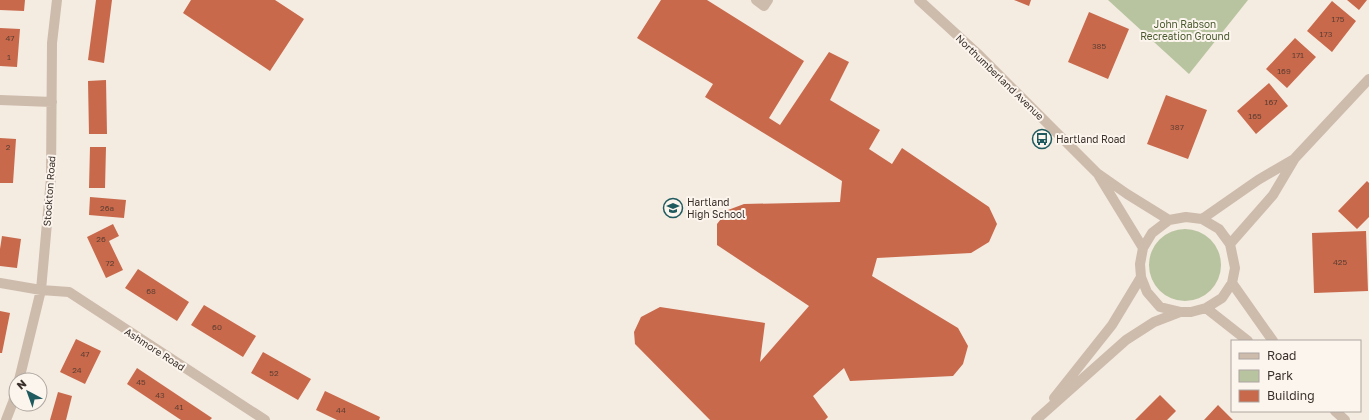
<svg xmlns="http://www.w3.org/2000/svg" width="1369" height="420" font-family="'Golos Text',sans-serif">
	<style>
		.green { fill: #b8c4a0 }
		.building { fill: #c8694b }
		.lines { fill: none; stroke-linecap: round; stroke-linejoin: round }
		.minor { stroke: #cdbbac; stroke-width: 10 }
		.labels { text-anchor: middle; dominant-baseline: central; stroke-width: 4; stroke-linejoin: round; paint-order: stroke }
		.number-label { font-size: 8px; fill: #5e3e33 }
		.park-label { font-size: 10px; fill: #4a5a2e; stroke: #fbf5ee }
		.street-label { font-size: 10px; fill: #3b302b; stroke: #fbf5ee }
		.poi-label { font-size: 10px; fill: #3b302b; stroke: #fbf5ee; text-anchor: start }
	</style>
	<rect width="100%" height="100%" fill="#f4ebe1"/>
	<!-- green -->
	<path class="green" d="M1108 0H1248L1189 74Z
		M1149 265a36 36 0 1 1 72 0a36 36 0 1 1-72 0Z"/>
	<!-- building -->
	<path class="building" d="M0 0H25L24 11 0 10Z
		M96 0H112L104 63 88 60Z
		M191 0H275L304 19 270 71 183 13Z
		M661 0H707L804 61 769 118 780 125 829 52 849 62 830 100 880 130 869 149 892 164 902 148 989 207 997 224 989 242 971 253 877 258 872 276 958 328 968 346 963 364 953 376 850 381 844 368 813 396 828 417 825 420H710L635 344 634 332 641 317 660 307 765 323 760 362 809 306 717 245V224L728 210 744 204 840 202 842 181 705 97 713 84 637 38Z
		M1014 0H1031L1029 6Z
		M1347 0H1367L1359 10Z
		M1332 1 1356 21 1332 52 1307 31Z
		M1089 12 1129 29 1108 79 1068 62Z
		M0 28 20 29 17 67 0 66Z
		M1295 38 1316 57 1287 88 1266 69Z
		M106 80 107 134H89L88 81Z
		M1269 83 1288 106 1256 134 1237 111Z
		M1166 95 1207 110 1188 159 1147 144Z
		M0 138 16 139 13 183H0Z
		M90 147H106L105 188H89Z
		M1367 181 1369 183V217L1357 229 1338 211Z
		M90 197 126 200 124 218 89 215Z
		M113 224 119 236 109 241 123 270 106 278 87 237Z
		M1366 231 1368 291 1314 293 1312 233Z
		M2 236 21 239 17 268 0 266V249Z
		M138 269 189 302 177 321 125 288Z
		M204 305 256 336 243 357 191 325Z
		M0 311 10 313 2 353H0Z
		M76 339 101 351 85 384 60 372Z
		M263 352 311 379 298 400 251 373Z
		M137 368 212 418 210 420H181L127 384Z
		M325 391 380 417 379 420H337L316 410Z
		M58 392 72 396 66 420H50Z
		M1160 395 1176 411 1167 420H1135Z
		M1218 405 1233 420H1204Z"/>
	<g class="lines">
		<!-- minor -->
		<path class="minor" d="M756 0 764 6 768 0
			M919 0 979 55 1097 173 1127 194 1169 220
			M0 100 52 102
			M1099 176 1143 248
			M1186 217 1202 219 1219 229 1230 244 1235 268 1232 283 1222 298 1206 308 1191 312H1181L1160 307 1147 292 1141 277 1140 264 1143 248 1152 233 1169 220Z
			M1202 219 1258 180 1294 159
			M1230 244 1273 195 1295 158 1369 79
			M0 283 41 290 69 292 265 420
			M1232 283 1273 341
			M1206 308 1248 341
			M19 380 41 290 51 178 52 43 57 0
			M1054 398 1112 325 1141 277
			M1335 411 1345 420
			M6 420 13 402 16 392
			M1036 420 1126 340 1154 322 1180 312"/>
	</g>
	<!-- icons -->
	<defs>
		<symbol id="bus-ring" viewBox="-11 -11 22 22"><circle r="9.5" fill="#fbf5ee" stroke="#1f5a5e" stroke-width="1.5"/><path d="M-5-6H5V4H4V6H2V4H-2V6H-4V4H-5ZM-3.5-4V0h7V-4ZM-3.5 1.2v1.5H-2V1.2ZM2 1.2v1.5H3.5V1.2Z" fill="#1f5a5e"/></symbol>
		<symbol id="school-ring" viewBox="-11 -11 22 22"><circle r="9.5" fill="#fbf5ee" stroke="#1f5a5e" stroke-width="1.5"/><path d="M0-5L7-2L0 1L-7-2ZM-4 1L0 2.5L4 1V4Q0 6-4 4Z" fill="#1f5a5e"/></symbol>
	</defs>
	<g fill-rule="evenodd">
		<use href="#bus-ring" x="1031" y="128" width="22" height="22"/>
		<use href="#school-ring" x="662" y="197" width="22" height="22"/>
	</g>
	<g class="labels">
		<!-- number labels -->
		<g class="number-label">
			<text x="1338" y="19">175</text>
			<text x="1326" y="34">173</text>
			<text x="10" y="38">47</text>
			<text x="1099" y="46">385</text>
			<text x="1298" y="55">171</text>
			<text x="9" y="57">1</text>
			<text x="1284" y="71">169</text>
			<text x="1271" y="102">167</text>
			<text x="1255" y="116">165</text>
			<text x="1177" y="127">387</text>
			<text x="8" y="147">2</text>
			<text x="107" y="208">26a</text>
			<text x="101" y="239">26</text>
			<text x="1340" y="262">425</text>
			<text x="110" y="263">72</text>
			<text x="151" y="291">68</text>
			<text x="217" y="327">60</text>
			<text x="85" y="354">47</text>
			<text x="77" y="370">24</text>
			<text x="274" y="373">52</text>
			<text x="141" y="382">45</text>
			<text x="160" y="395">43</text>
			<text x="179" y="407">41</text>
			<text x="341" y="410">44</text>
		</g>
		<!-- park labels -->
		<g class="park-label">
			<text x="1185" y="24">John Rabson<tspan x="1185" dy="12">Recreation Ground</tspan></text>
		</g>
		<!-- street labels -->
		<g class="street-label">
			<text transform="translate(1000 77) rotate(44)">Northumberland Avenue</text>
			<text transform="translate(49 191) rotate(-86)">Stockton Road</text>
			<text transform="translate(155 349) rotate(33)">Ashmore Road</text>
		</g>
		<!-- poi labels -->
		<g class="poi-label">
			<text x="1056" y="139">Hartland Road</text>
			<text x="687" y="202">Hartland<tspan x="687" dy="12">High School</tspan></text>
		</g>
	</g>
	<!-- legend -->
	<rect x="1231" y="340" width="130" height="72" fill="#fbf5ee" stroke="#aea6a0"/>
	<rect x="1239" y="353" width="20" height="6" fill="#cdbbac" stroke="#aea6a0"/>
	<text x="1267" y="360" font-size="12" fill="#3b302b">Road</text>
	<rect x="1239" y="370" width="20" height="12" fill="#b8c4a0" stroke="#aea6a0"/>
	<text x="1267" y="380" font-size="12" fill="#3b302b">Park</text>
	<rect x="1239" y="390" width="20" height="12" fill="#c8694b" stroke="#aea6a0"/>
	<text x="1267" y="400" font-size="12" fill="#3b302b">Building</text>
	<!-- north arrow -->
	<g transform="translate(28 392) rotate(319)"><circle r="19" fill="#fbf5ee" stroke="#aea6a0"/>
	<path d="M0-3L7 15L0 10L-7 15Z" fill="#1f5a5e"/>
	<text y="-6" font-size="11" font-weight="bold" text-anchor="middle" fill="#3b302b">N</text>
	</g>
</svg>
